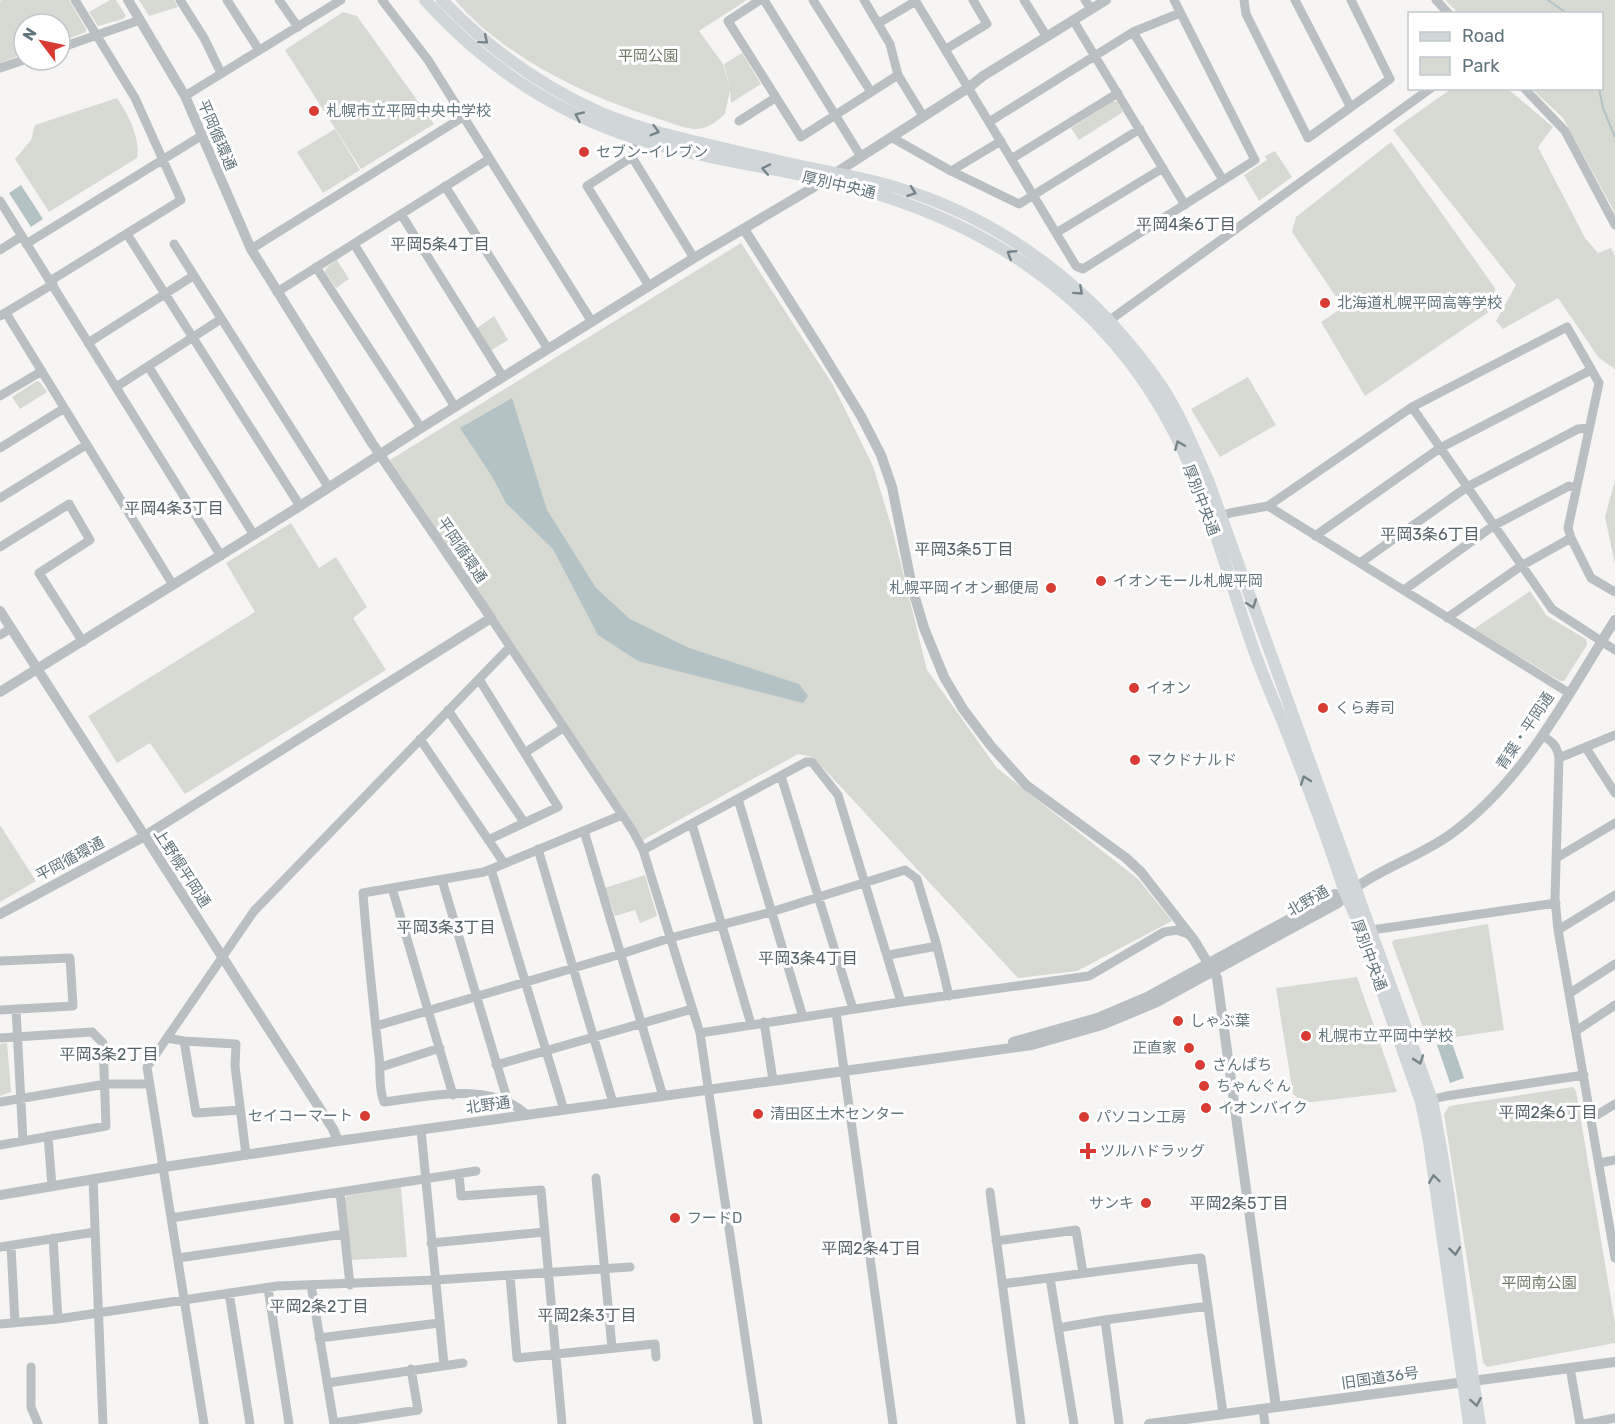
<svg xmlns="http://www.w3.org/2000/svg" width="1615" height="1424" font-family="Rubik,'Noto Sans JP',sans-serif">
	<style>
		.green { fill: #d6dad2 }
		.water { fill: #b3c2c4 }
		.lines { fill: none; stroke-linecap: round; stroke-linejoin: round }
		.stream { stroke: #b3c2c4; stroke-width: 2 }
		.minor { stroke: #bac0c2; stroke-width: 9 }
		.tertiary { stroke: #bac0c2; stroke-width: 10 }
		.secondary { stroke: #d1d6d8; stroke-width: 12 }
		.oneway { stroke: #74848a }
		.poi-dot { fill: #d83b31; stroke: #fff; stroke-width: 2 }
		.labels { text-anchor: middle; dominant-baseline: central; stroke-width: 6; stroke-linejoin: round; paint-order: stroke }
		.park-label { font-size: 15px; fill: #6d7965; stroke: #fff }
		.poi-label { font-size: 15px; fill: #63757c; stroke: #fff; text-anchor: start }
		.street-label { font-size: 15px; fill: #63757c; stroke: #fff }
		.neighbourhood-label { font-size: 16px; fill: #546267; stroke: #fff }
	</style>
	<rect width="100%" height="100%" fill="#f6f5f3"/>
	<!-- green -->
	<path class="green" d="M2 0H69L86 29V32L60 42V24H24V54L0 63V1Z
		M110 0H116L126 16 123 19 98 26 89 12Z
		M139 0H174L178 7 149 16Z
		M455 0H747L699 31 723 64 730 88 724 64 742 53 761 84 731 103 730 90 725 114C717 121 709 128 698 129 684 129 666 121 653 117 585 96 503 56 455 0Z
		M1445 0H1615V213L1563 118 1532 89 1602 88V14L1458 13Z
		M343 12 357 16 434 124 361 169 285 50Z
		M1451 89H1508L1553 127 1538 147 1585 238 1598 253 1611 248 1615 256V369L1599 358 1558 298 1503 329 1496 321 1516 285 1393 130Z
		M117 98C128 114 141 139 137 158L49 212 15 159 31 140 35 125Z
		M1113 101 1117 102 1123 112 1079 140 1071 128Z
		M335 129 360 170 323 193 297 152Z
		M1391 142 1495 288 1493 309 1365 396 1321 322 1343 307 1292 232 1296 217Z
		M1275 151 1292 177 1259 201 1244 175 1267 160 1265 156Z
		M741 243 833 385 873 466 893 532 927 670 997 768 1138 879 1172 921 1077 971 1018 978 813 757 798 754 643 840 638 830 390 460Z
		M337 260 349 279 336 288 325 272 326 268Z
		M494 316 508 340 490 351 477 328Z
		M1248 377 1276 425 1220 457 1191 409Z
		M37 381 40 382 47 392 20 409 12 397Z
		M1615 480V564L1605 517Z
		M291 523 319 568 336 557 367 607 353 618 386 670 185 794 150 743 117 763 88 716 255 612 226 563Z
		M1530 591 1547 616 1586 639 1587 645 1564 681H1560L1474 629Z
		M0 825 36 881 0 902Z
		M645 875 657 916 640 923 635 910 615 916 605 888Z
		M1488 924 1504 1030 1428 1041 1392 943 1394 940Z
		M1357 977 1397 1092 1304 1103 1293 1094 1276 988Z
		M7 1043 11 1092 0 1096V1044Z
		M1573 1087 1576 1091 1615 1323V1343L1487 1367 1483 1362 1444 1114 1449 1106Z
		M401 1187 407 1257 350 1260 343 1201 347 1196Z"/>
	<!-- water -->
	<path class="water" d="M21 185 43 219 31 227 9 193Z
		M512 398 547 510 596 588 630 619 689 648 799 684 808 696 803 703 638 661 598 635 553 549 506 503 493 478 460 428Z
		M1451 1040 1464 1078 1450 1083 1437 1045Z"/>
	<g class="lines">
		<!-- stream -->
		<path class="stream" d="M1548 0 1568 14
			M1599 88 1603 108 1615 137"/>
		<!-- minor -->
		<path class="minor" d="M180 0 204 38 221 73
			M227 0 259 50
			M279 0 298 27
			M382 0 428 60 592 322
			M760 0 728 21 801 137 898 75
			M764 0 860 155
			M813 0 871 92
			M864 0 890 44 898 75 923 116
			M915 0 1076 266 1083 269 1255 160 1174 0
			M1024 0 1047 37
			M1085 0 1091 9
			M1244 0 1246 14 1308 138 1390 79 1351 0
			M1295 0 1350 106
			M1436 0 1449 14
			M1073 20 1185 205
			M879 23 916 1
			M1133 32 1223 180
			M60 48 140 20
			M946 49 987 24 973 0
			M0 68 24 60
			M1524 88 1565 131 1615 225
			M185 96 341 0
			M739 121 775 98
			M989 122 1133 32 1180 13
			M891 137 951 171 1019 204 1140 129
			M639 139 632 157 587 186 649 286
			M632 157 694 258
			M1011 159 1118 93
			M951 171 1001 141
			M445 186 548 349
			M0 201 221 556
			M401 214 503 377
			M1056 233 1163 168
			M127 234 300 506
			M26 244 201 136
			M174 244 329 488
			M354 244 455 407
			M251 249 463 117
			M0 250 22 236
			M316 267 421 428
			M50 281 181 200 135 98 75 0
			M277 292 489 159
			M6 313 173 585
			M0 316 53 284
			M1110 320 1431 88
			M88 343 193 276
			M148 366 254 535
			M116 387 221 319
			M0 396 42 371
			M1412 407 1552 609 1615 650
			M0 448 63 409
			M0 498 86 445
			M1268 506 1569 693
			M1220 517 1230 513 1268 506 1412 407 1567 327 1599 383 1568 528 1571 538 1591 578 1615 592
			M1315 536 1440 448 1591 370
			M0 547 69 504 90 540 39 573 83 642
			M1360 563 1467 487 1578 429 1589 428
			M1404 590 1493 526 1569 486 1576 488
			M491 618 633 831 643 850 700 1033 758 1424
			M1447 618 1521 566 1571 538
			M0 635 10 629
			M479 679 558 807 488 840
			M448 710 524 822
			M1543 736C1553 742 1557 746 1559 758L1555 899 1558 930 1615 1258
			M420 739 504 863
			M1586 748 1615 793
			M526 752 563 728
			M1559 758 1615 735
			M781 776 853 1009
			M738 799 803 1017
			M692 824 751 1024
			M584 831 663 1096
			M538 849 613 1103
			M643 850 806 762H812L838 795 901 1002
			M1558 857 1615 823
			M491 869 564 1110
			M442 880 508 1102
			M392 888 453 1095
			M1372 930 1556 903
			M1558 930 1615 895
			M889 955 937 946
			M0 961 70 958 73 1006 0 1010
			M1570 993 1615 964
			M16 1009 23 1141
			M836 1012 893 1424
			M764 1022 773 1080
			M376 1026 621 954 670 938 771 912 905 870 917 879 937 946 949 996
			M1576 1031 1615 1005
			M700 1033 901 1002 1089 976 1164 932 1177 930 1188 934
			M0 1038 92 1032 103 1043 106 1126 0 1145
			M167 1038 184 1041 236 1044 235 1066 246 1155
			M184 1041 196 1113 240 1110
			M496 1065 692 1009
			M381 1067 440 1048
			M1426 1101 1446 1096 1584 1075
			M0 1102 106 1084H149
			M527 1115C490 1080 429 1097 384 1102 378 1088 381 1071 379 1056 373 1002 367 948 363 893L484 872 622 815
			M1592 1118 1615 1104
			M421 1130 444 1365
			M48 1136 52 1186
			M1599 1163 1615 1160
			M459 1174 461 1196 541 1190 562 1424
			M596 1178 612 1348
			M93 1179 103 1424
			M340 1192 350 1285
			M990 1192 1021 1424
			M171 1218 476 1171
			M53 1238 58 1319
			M996 1241 1076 1230 1083 1273
			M431 1243 545 1232
			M11 1246 15 1323
			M0 1247 95 1232
			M178 1258 344 1234
			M510 1276 517 1358 655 1344 656 1357
			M1050 1278 1074 1424
			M1002 1284 1201 1258 1223 1413
			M311 1285 334 1424
			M268 1288 289 1424
			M229 1293 250 1424
			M0 1324 58 1319 277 1286 436 1280 630 1267
			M1058 1328 1105 1320
			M319 1338 439 1323
			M31 1367V1407L38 1424
			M1570 1368 1580 1424
			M327 1383 463 1363
			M1263 1409 1265 1424
			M334 1423 418 1410 411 1369
			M204 1424 147 1067 254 911 510 647
			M1119 1424 1105 1320 1208 1306
			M1584 1424 1615 1418"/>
		<!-- tertiary -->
		<path class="tertiary" d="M744 229 817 344 861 416 881 455 892 487 912 587 924 628 944 677 963 709 991 746 1026 785 1126 858 1141 872 1194 940 1217 978 1276 1407
			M0 611 333 1129 338 1141
			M0 692 300 506 421 428 694 258 809 190 968 88 983 76 1106 0
			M0 914 143 837 491 618 372 443 251 249 185 96 128 0
			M1013 1042 1097 1018 1149 996 1335 894 1346 895
			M0 1195 171 1166 338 1141 1032 1045 1102 1025 1155 1003 1338 903C1369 871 1415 860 1451 834 1526 779 1566 697 1615 620
			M1149 1424 1615 1362"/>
		<!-- secondary -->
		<path class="secondary" d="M425 0C483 64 555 113 638 139 700 158 765 166 828 181 977 215 1104 294 1175 434 1210 504 1229 582 1256 656 1264 678 1273 699 1282 720 1304 776 1326 833 1344 890L1355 915 1421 1102 1429 1142 1469 1424
			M442 0C487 47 539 85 599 112 641 130 687 140 731 150 758 156 784 163 810 168 840 174 869 179 898 188 1007 221 1098 293 1162 387 1181 416 1194 449 1208 480L1432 1100C1454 1207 1462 1316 1480 1424"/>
	</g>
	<!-- one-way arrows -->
	<defs><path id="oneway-chevron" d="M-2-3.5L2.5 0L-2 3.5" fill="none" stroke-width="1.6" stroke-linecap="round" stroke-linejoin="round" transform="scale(1.5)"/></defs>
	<g class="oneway">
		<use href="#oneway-chevron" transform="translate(484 40) rotate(40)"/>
		<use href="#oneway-chevron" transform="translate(579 116) rotate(-156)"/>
		<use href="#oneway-chevron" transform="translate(655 131) rotate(16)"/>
		<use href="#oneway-chevron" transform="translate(766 169) rotate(-168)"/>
		<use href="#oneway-chevron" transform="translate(912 192) rotate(19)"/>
		<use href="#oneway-chevron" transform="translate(1011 254) rotate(-148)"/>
		<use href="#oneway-chevron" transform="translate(1079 291) rotate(42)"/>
		<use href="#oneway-chevron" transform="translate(1179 445) rotate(-113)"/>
		<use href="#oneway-chevron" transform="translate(1252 604) rotate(70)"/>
		<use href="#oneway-chevron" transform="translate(1305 780) rotate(-110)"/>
		<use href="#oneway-chevron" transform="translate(1419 1060) rotate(71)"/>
		<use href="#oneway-chevron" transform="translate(1434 1179) rotate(-98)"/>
		<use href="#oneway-chevron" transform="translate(1455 1251) rotate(83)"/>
		<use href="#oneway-chevron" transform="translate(1476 1402) rotate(80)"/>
	</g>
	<!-- markers -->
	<g class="poi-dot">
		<circle cx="314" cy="111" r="6"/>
		<circle cx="584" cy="152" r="6"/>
		<circle cx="1325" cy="303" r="6"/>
		<circle cx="1101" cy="581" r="6"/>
		<circle cx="1051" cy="588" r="6"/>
		<circle cx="1134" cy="688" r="6"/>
		<circle cx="1323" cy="708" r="6"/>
		<circle cx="1135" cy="760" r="6"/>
		<circle cx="1178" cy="1021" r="6"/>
		<circle cx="1306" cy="1036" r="6"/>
		<circle cx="1189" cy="1048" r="6"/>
		<circle cx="1200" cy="1065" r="6"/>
		<circle cx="1204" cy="1086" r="6"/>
		<circle cx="1206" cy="1108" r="6"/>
		<circle cx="758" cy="1114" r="6"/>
		<circle cx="365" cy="1116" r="6"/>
		<circle cx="1084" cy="1117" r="6"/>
		<path d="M1085 1142h6v6h6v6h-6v6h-6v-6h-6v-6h6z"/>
		<circle cx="1146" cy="1203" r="6"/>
		<circle cx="675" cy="1218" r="6"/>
	</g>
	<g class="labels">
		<!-- park labels -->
		<g class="park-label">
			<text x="648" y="56">平岡公園</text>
			<text x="1539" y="1283">平岡南公園</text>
		</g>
		<!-- poi labels -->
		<g class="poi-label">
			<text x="326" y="111">札幌市立平岡中央中学校</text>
			<text x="596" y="152">セブン-イレブン</text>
			<text x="1337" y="303">北海道札幌平岡高等学校</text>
			<text x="1113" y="581">イオンモール札幌平岡</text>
			<text x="1039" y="588" text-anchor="end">札幌平岡イオン郵便局</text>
			<text x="1146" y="688">イオン</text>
			<text x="1335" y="708">くら寿司</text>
			<text x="1147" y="760">マクドナルド</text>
			<text x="1190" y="1021">しゃぶ葉</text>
			<text x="1318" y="1036">札幌市立平岡中学校</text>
			<text x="1177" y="1048" text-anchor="end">正直家</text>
			<text x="1212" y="1065">さんぱち</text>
			<text x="1216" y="1086">ちゃんぐん</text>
			<text x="1218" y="1108">イオンバイク</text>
			<text x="770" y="1114">清田区土木センター</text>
			<text x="353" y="1116" text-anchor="end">セイコーマート</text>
			<text x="1096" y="1117">パソコン工房</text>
			<text x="1100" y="1151">ツルハドラッグ</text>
			<text x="1134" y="1203" text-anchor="end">サンキ</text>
			<text x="687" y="1218">フードD</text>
		</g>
		<!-- street labels -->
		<g class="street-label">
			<text transform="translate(217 135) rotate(67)">平岡循環通</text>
			<text transform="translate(839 185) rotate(13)">厚別中央通</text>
			<text transform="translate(1201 500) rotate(69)">厚別中央通</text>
			<text transform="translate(462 550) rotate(56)">平岡循環通</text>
			<text transform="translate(1525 731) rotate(-56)">青葉・平岡通</text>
			<text transform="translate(70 859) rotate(-28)">平岡循環通</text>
			<text transform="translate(182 868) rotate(57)">上野幌平岡通</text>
			<text transform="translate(1308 901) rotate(-30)">北野通</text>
			<text transform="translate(1369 955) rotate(70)">厚別中央通</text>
			<text transform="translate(488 1105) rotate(-8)">北野通</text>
			<text transform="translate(1380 1378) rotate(-8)">旧国道36号</text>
		</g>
		<!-- neighbourhood labels -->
		<g class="neighbourhood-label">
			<text x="1186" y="224">平岡4条6丁目</text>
			<text x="440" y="244">平岡5条4丁目</text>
			<text x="174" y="508">平岡4条3丁目</text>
			<text x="1430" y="534">平岡3条6丁目</text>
			<text x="964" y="549">平岡3条5丁目</text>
			<text x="446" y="927">平岡3条3丁目</text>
			<text x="808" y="958">平岡3条4丁目</text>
			<text x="109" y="1054">平岡3条2丁目</text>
			<text x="1548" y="1112">平岡2条6丁目</text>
			<text x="1239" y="1203">平岡2条5丁目</text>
			<text x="871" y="1248">平岡2条4丁目</text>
			<text x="319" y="1306">平岡2条2丁目</text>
			<text x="587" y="1315">平岡2条3丁目</text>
		</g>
	</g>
	<!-- legend -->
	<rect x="1408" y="12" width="195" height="78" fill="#ffffff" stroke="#c1c8cb" stroke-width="1.5"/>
	<rect x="1420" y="32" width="30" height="9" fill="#d1d6d8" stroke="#c1c8cb" stroke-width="1.5"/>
	<text x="1462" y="42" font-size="18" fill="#63757c">Road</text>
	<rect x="1420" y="57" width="30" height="18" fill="#d6dad2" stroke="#c1c8cb" stroke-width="1.5"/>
	<text x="1462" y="72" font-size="18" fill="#63757c">Park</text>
	<!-- north arrow -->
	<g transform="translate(42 42) rotate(302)"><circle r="28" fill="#ffffff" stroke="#c1c8cb" stroke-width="1.5"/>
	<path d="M0-4.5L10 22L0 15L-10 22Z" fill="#d83b31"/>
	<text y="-9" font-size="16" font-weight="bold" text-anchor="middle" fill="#63757c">N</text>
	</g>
</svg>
